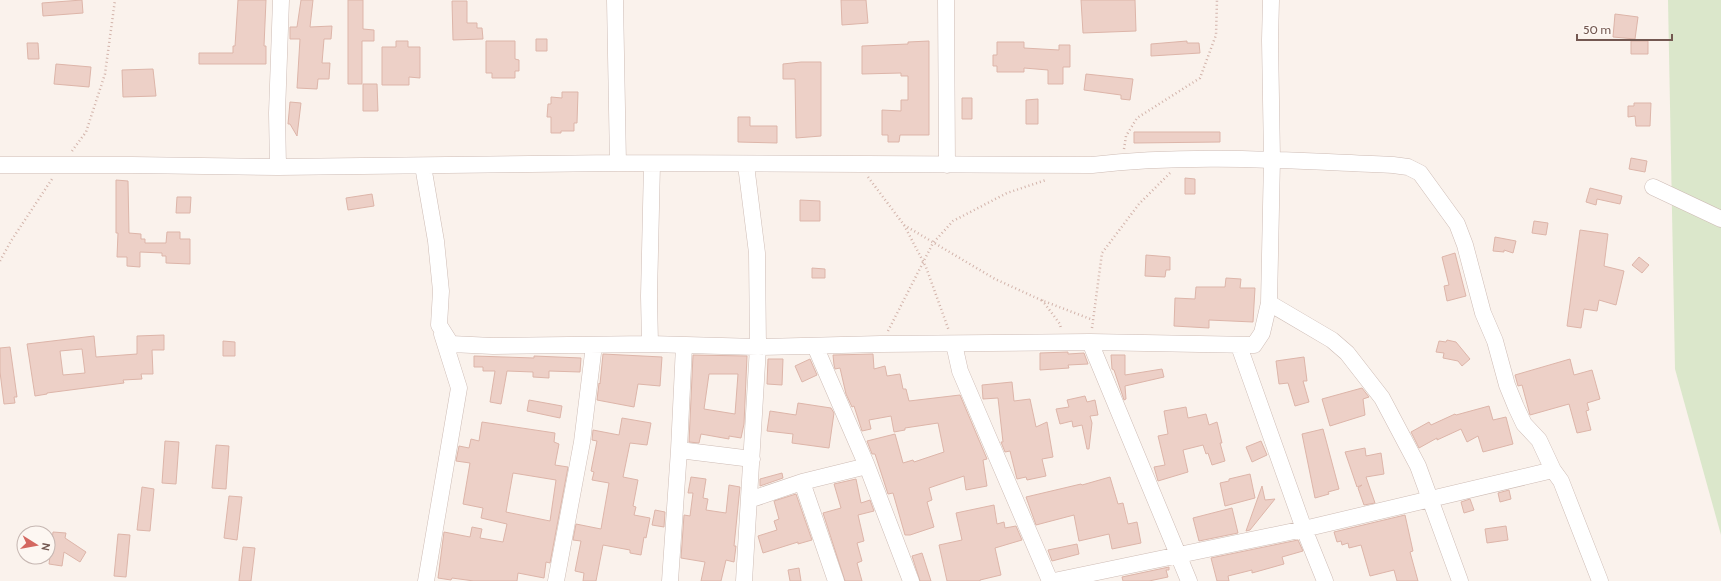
<svg xmlns="http://www.w3.org/2000/svg" width="1721" height="581" font-family="Cabin,sans-serif">
	<style>
		.green { fill: #dbe7cb }
		.building { fill: #edd0c7; stroke: #ddb5a9; fill-rule: evenodd }
		.lines { fill: none; stroke-linecap: round; stroke-linejoin: round }
		.minor-casing { stroke: #cebcb5; stroke-width: 17 }
		.path { stroke: #d2b3aa; stroke-width: 2.5; stroke-dasharray: 1 3; stroke-linecap: butt }
		.minor { stroke: #fff; stroke-width: 16 }
	</style>
	<rect width="100%" height="100%" fill="#faf2ec"/>
	<!-- green -->
	<path class="green" d="M1668 0H1721V535L1675 369Z"/>
	<!-- building -->
	<path class="building" d="M82 0 83 13 43 16 42 3Z
		M238 0H266L264 46H266V64H199V53H233V46H235Z
		M301 0H313L310 27 332 26 331 39H324L322 63H330L329 79H318L317 89 297 88 300 39H290V27H297Z
		M348 0H363V29L374 30V41H362V84H348Z
		M841 0H866L868 23 842 25Z
		M1081 0H1135L1136 31 1083 33Z
		M452 1H467V23H477V28H482L483 39 453 40Z
		M1615 14 1638 17 1635 39 1613 37Z
		M536 39H547V51H536Z
		M396 41H408V47H420V78L409 77V85H382V47H396Z
		M486 41H515V59L519 60V71H515V78H492V73H486Z
		M929 41V135H900L899 142H888V135H882V110L901 111V100H908V76H901V73L862 74V46L908 44V42Z
		M1187 41V43H1199L1200 53 1151 56V44Z
		M1631 41H1648V54H1631Z
		M997 42H1024V48L1059 50V45H1070V67H1063V84H1048V70L1024 68V72H997V66H993V55H997Z
		M27 43H38L39 59H28Z
		M801 62H821V136L796 138 795 79H783V64Z
		M56 64 91 67 89 87 54 84Z
		M153 69 156 96 123 97 122 70Z
		M1086 74 1133 79 1130 100 1121 99V95L1084 90Z
		M363 84H377L378 111H363Z
		M562 92H578L577 123H574V131H561V133H551V117H547L548 104H551V97L562 98Z
		M962 98H972V119H962Z
		M1038 99V124H1026V100Z
		M290 102 301 103 297 136 290 124H288Z
		M1634 103H1651L1650 126H1636L1635 116 1628 117V106H1634Z
		M738 117H750V126H777V143L738 142Z
		M1134 132H1220V142L1134 143Z
		M1631 158 1647 161 1645 172 1629 169Z
		M1185 178 1195 179V194H1185Z
		M116 180 128 181 129 233 141 234V239H145V243H166L167 232H180V239H190V264L166 263V256H162V253L140 252V267L127 266V257H117L118 233H116Z
		M1590 188 1622 196 1620 204 1597 199 1596 205 1586 202Z
		M372 194 374 206 348 210 346 198Z
		M177 197H191L190 213H176Z
		M800 200 820 201V221H800Z
		M1534 221 1548 223 1546 235 1532 233Z
		M1580 230 1608 234 1604 266 1624 271 1616 305 1599 300 1597 311 1584 309 1581 328 1567 326Z
		M1495 237 1516 241 1513 253 1504 250V252L1493 251Z
		M1455 253 1466 296 1447 301 1444 286 1449 285 1442 257Z
		M1146 255 1170 257V270H1166L1165 277 1145 276Z
		M1639 257 1649 265 1642 273 1632 265Z
		M812 268 825 269V278H812Z
		M1226 278 1241 279 1240 288H1255L1253 322 1209 320V328L1174 326 1175 298 1195 299 1196 287H1225Z
		M164 335V350H152L153 374H141L142 379 123 380 124 383 47 393V394L35 396 27 344 94 336 96 357 137 354V336ZM82 349 85 373 63 375 60 351Z
		M1447 340 1456 342 1470 359 1462 366 1458 361 1443 358 1444 353 1436 352 1439 341 1446 342Z
		M223 341 235 342V356H223Z
		M10 347 17 397H14L15 403 4 404 0 372V348Z
		M1068 352V354L1084 353 1088 364 1068 365 1069 368 1040 370V353Z
		M603 354 662 357 660 386 638 384 634 407 597 400 599 383 600 384Z
		M873 354 874 369 885 366 887 376 900 374 903 389H906L909 401 960 395 987 459 983 460 987 486 966 490 964 476 929 488 932 500 927 502 934 527 910 535H905L893 493 888 494 875 454H872L867 441 895 434 903 463 913 460 914 462 944 452 938 423 905 428V430L894 432 891 416 869 420 871 429 862 431 854 406 852 407 846 394 840 368 835 369 834 365 833 355Z
		M693 355 747 356 744 424 741 438 729 436V439L701 434 699 443 689 442ZM709 374H738L735 414 704 409Z
		M1111 355H1125V375L1162 369 1164 377 1125 386 1126 399 1124 400 1114 370 1112 369Z
		M474 356 534 358V356L581 358 580 372 549 371V378L533 377V372L507 371 501 404 490 402 495 371H483V367H474Z
		M1304 357 1307 381H1303L1309 402 1295 406 1288 383 1279 384 1276 361Z
		M768 359H783L782 385 767 384Z
		M810 359 817 375 802 382 795 366Z
		M1570 359 1574 375 1592 370 1600 399 1587 403 1589 410 1586 411 1591 430 1577 433 1569 404 1530 415 1522 385 1518 386 1515 375Z
		M1012 382 1014 401 1030 399 1036 427 1047 422 1053 457 1042 459 1046 476 1027 480 1026 477 1017 479 1010 451 1005 452 1001 442H1003L998 398 983 399 982 385Z
		M1362 388 1369 397 1363 399 1365 415 1330 426 1322 399Z
		M1085 396 1087 402 1095 400 1098 415 1090 416 1092 423 1089 449H1087L1082 425 1073 427 1072 421 1060 424 1056 409 1069 407 1067 400Z
		M529 400 562 406 560 418 527 411Z
		M798 403 831 408 834 413 829 448 792 443 793 434 767 431 770 411 796 415Z
		M1489 406 1493 420 1506 417 1513 444 1483 452 1478 436 1467 442 1461 429 1437 440V438L1419 448 1411 432 1429 422 1431 425 1455 414 1456 415Z
		M1186 407 1188 418 1206 414 1209 425 1217 422 1222 443H1220L1225 461 1212 465 1208 453 1206 454 1203 445 1183 450 1188 472 1158 481 1154 467 1165 465 1158 436 1168 434 1164 411Z
		M622 418 651 423 647 445 630 443 623 477 638 480 633 506 636 507 634 515 650 518 646 538 644 537 641 555 630 553V550L603 545 596 581H583L584 573 575 571 581 541 573 540 576 524 601 529 609 483 592 480 594 472 591 471 597 441 592 440 593 430 619 435Z
		M482 422 555 433 554 442 559 444 555 465 568 467 550 563 546 562 544 578 518 573 517 581H474L452 578 451 580 438 578 444 532 470 537 472 527 482 529 480 538 503 542 507 524 481 518 483 508 463 504 470 463 456 461 459 446 469 448 471 439 479 441ZM513 473 556 480 550 521 506 512Z
		M1323 429 1339 489 1328 492 1329 494 1315 498 1302 434Z
		M165 441 179 442 176 484 162 483Z
		M1261 441 1267 455 1252 462 1246 447Z
		M216 445 229 446 226 489 212 488Z
		M1365 448 1366 456 1381 453 1384 474 1366 477 1375 503 1364 505 1358 488 1362 485 1357 487 1345 452Z
		M782 473 783 478 760 486V479Z
		M1250 474 1255 498 1225 506 1220 483 1229 481V479Z
		M691 477 706 479 703 498 708 499 706 510 726 513 729 485 740 487 734 546H736L734 562 726 560 721 581H701L705 562 681 558 684 515 690 516 693 493H688Z
		M1110 477 1118 504 1123 503 1128 524 1137 522 1141 543 1112 549 1109 534 1079 541 1074 515 1036 525 1026 497 1081 484 1082 485Z
		M856 479 861 503 870 500 874 511 858 515 864 541 857 543 862 561 857 563 862 581H845L823 513 841 508 834 484Z
		M1262 486 1265 500 1275 499 1250 530 1246 531Z
		M142 487 154 489 150 531 137 530Z
		M1509 490 1511 499 1500 502 1498 493Z
		M796 494 812 540 798 544V542L763 553 758 536 777 530 774 521 779 519 774 501Z
		M229 496 242 497 237 540 224 538Z
		M1470 499 1474 510 1464 513 1461 502Z
		M994 505 997 524 1004 522 1005 528 1016 526 1022 540 995 548 1001 575 980 580V581H947L939 545 962 540 956 513Z
		M1232 508 1238 533 1199 541 1193 518Z
		M655 510 665 512 664 527 652 525Z
		M1405 515 1413 551 1410 552 1418 581H1397L1394 570 1370 576 1361 545 1349 548 1348 543 1342 545 1341 541 1337 542 1334 532Z
		M1506 526 1508 540 1487 543 1485 529Z
		M53 532 66 533 65 538 86 552 80 562 64 552 62 566 49 564Z
		M118 534 130 535 126 577 114 576Z
		M1298 540 1303 551 1282 557 1284 564 1252 573V570L1228 576 1229 581H1217L1211 558Z
		M1077 544 1079 554 1052 561 1048 550Z
		M243 547 255 548 251 581H239Z
		M922 553 931 581H920L912 556Z
		M1169 567V570H1166L1168 577 1149 581H1123L1122 577Z
		M799 568 801 581H790L788 570Z"/>
	<g class="lines">
		<defs>
			<path id="minor" d="M615 0 618 163
				M946 0 947 165
				M0 165H132L278 167 618 163 1092 165C1193 153 1293 161 1393 165L1408 167 1420 173 1457 224 1465 245 1483 313 1495 341 1507 385 1516 407 1524 424 1539 440 1553 470 1561 481 1600 581
				M423 166 436 241 441 291 439 325 451 344 493 346 650 344 758 347 881 344 1090 342 1254 345 1262 333 1269 303 1272 159 1270 40 1271 0
				M278 167 277 113 281 0
				M1653 187 1721 219
				M1269 303 1332 340 1347 353 1382 398 1418 466 1460 581
				M1090 342 1189 581
				M650 344 649 296 652 164
				M954 344 960 371 1050 581
				M815 346 867 466 911 581
				M1239 346 1304 529 1325 581
				M679 450 752 459
				M802 482 836 581
				M749 500 802 482 867 466
				M426 581 459 388 442 334
				M556 581 582 442 594 345
				M670 581 679 450 684 346
				M744 581 758 347 757 253 746 165
				M1054 581 1304 529 1553 470"/>
		</defs>
		<!-- minor casing -->
		<use href="#minor" class="minor-casing"/>
		<!-- path -->
		<path class="path" d="M1124 149 1126 136 1137 118 1200 78 1216 35 1217 0
			M72 151 86 132 105 74 115 0
			M868 177 904 225 926 267 949 331
			M904 225 995 279 1041 300 1093 320
			M0 261 11 241 52 179
			M1042 300 1060 324 1061 329
			M1092 328 1102 253 1139 204 1170 173
			M888 331 933 243 953 221 1007 193 1046 180"/>
		<!-- minor -->
		<use href="#minor" class="minor"/>
	</g>
	<!-- north arrow -->
	<g transform="translate(36 545) rotate(101)"><circle r="19" fill="#fdf7f2" stroke="#c6b7b2"/>
	<path d="M0-3L7 15L0 10L-7 15Z" fill="#d46861"/>
	<text y="-6" font-size="11" font-weight="bold" text-anchor="middle" fill="#735851">N</text>
	</g>
	<!-- scale -->
	<path d="M1577 34v6h95v-6" fill="none" stroke="#735851" stroke-width="2"/>
	<text x="1583" y="34" font-size="12" fill="#735851" stroke="#fdf7f2" stroke-width="3" paint-order="stroke">50 m</text>
</svg>
